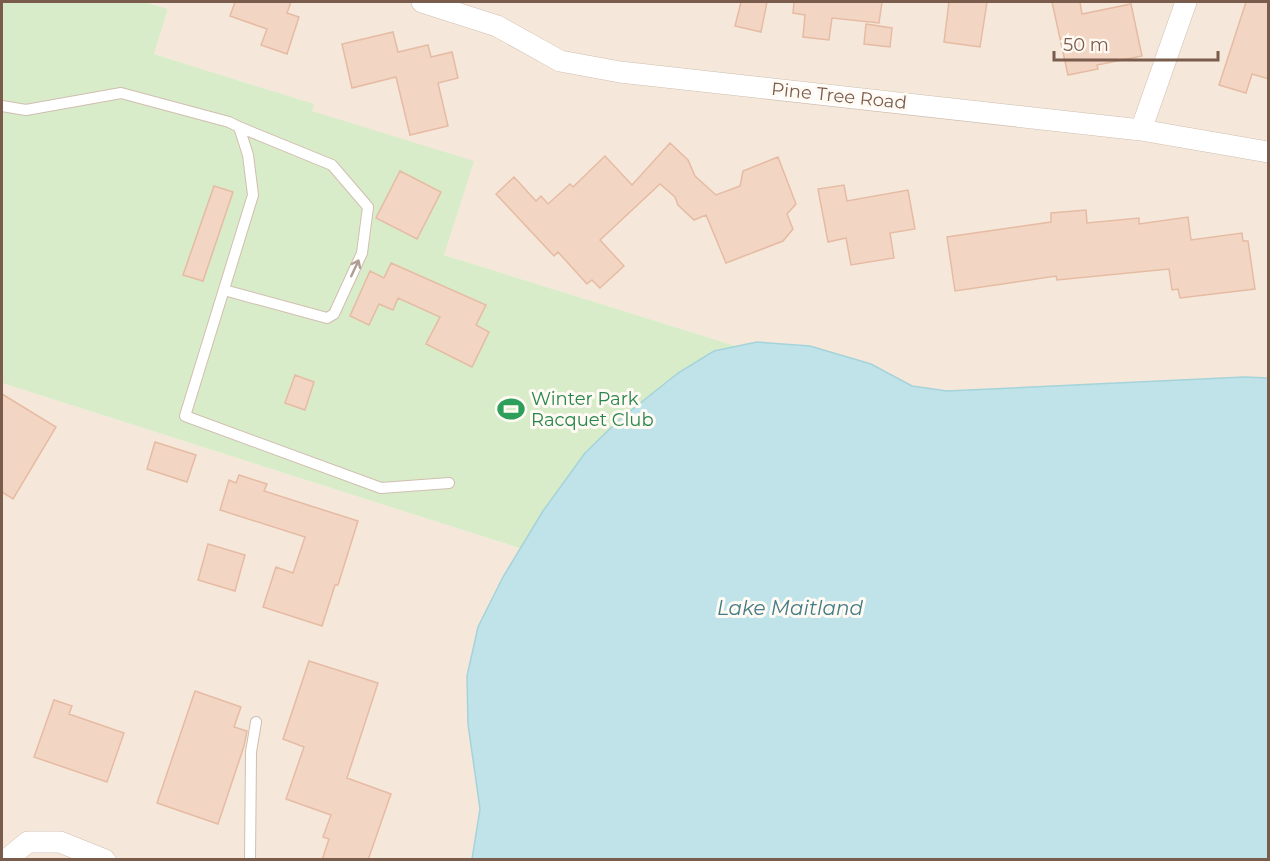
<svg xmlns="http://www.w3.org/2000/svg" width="1270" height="861" font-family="Montserrat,sans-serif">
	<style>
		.residential { fill: #f5e8da }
		.green { fill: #d8ecc9 }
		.water { fill: #bfe3e8; stroke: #a5d3da; stroke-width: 1.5 }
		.building { fill: #f3d5c3; stroke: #e6bba3; stroke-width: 1.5 }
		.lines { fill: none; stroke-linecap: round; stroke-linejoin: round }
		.service-casing { stroke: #d1beb0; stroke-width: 12 }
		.minor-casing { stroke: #d1beb0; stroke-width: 22 }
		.service { stroke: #fff; stroke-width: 10 }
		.minor { stroke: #fff; stroke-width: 21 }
		.oneway { stroke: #af9d94 }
		.labels { text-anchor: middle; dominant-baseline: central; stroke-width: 6; stroke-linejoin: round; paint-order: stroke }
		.street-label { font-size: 18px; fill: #7a5c4d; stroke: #fffaf3 }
		.leisure-label { font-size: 18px; fill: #27864d; stroke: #fffaf3; text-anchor: start }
		.water-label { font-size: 20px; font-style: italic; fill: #437c86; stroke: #fffaf3 }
	</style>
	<rect width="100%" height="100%" fill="#fdf6ec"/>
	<!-- residential -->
	<path class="residential" d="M145 2H1268V512L444 255 312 111 313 104 154 54 168 9Z
		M2 383 1268 787V859H2Z"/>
	<!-- green -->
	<path class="green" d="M2 2H145L168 9 154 54 314 104 312 111 474 161 444 255 1268 512V787L2 383Z"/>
	<!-- water -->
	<path class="water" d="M757 342 810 346 871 364 912 386 947 391 1244 377 1268 378V859H472L480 809 468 724 467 676 478 627 503 577 543 511 585 453 619 420 678 373 714 351Z"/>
	<!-- building -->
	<path class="building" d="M235 2H291L287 13 299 17 287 54 261 45 267 29 230 16Z
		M741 2H767L761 32 735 26Z
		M794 2H882L879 23 832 18 829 40 803 37 805 15 793 13Z
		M949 2H987L980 47 944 42Z
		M1052 2H1080L1082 14 1131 4 1142 56 1097 65 1098 69 1068 75Z
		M1246 2H1269V79L1252 74 1246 93 1219 85Z
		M866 24 892 28 890 47 864 44Z
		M393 32 398 52 428 45 431 57 452 52 458 78 438 83 448 126 410 135 396 77 352 88 342 44Z
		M670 143 688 160 695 176 716 195 740 186 743 171 778 157 796 204 787 214 793 229 783 241 726 263 706 215 694 220 678 205 675 197 660 184 600 240 624 266 600 288 592 280 587 284 558 252 554 256 496 194 514 177 536 201 541 196 548 204 570 184 573 187 605 156 632 185Z
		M400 171 441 192 417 239 376 218Z
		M844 185 847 201 908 190 915 229 890 233 894 258 851 265 846 238 828 242 818 189Z
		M214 186 233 192 203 281 183 275Z
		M1086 210 1087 223 1139 218V224L1188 217 1191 240 1242 233 1243 241H1248L1255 289 1180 298 1178 289 1172 290 1169 269 1057 280 1056 276 955 291 947 237 1051 222V213Z
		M391 263 486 305 476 325 489 332 472 367 426 344 440 317 398 298 393 310 379 304 369 325 350 316 370 271 384 278Z
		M295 375 314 382 305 410 285 403Z
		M2 394 56 427 13 499 2 492Z
		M155 442 196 455 187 482 147 469Z
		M239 475 267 484 264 491 358 521 338 585H335L322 626 263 607 276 567 293 573 305 537 220 510 229 480 236 483Z
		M208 544 245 555 235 591 198 580Z
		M309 661 378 683 347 778 391 794 368 860H322L329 839 323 837 331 815 286 799 304 747 283 739Z
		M195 691 241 707 234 727 247 731 244 746 218 824 157 803Z
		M54 700 72 706 69 714 124 733 107 782 34 757Z"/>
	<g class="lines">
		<defs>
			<path id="service" d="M2 106 26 110 121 93 229 122 239 127 248 155 253 195 185 416 381 488 449 483
				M224 290 327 318 334 314 362 253 368 207 332 165 239 127
				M250 860 251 752 256 722"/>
			<path id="minor" d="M422 2 497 26 560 61 620 72 1141 130 1268 152
				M1141 130 1186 2
				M6 860 28 842H60L105 860"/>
		</defs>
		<!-- service casing -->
		<use href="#service" class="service-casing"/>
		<!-- minor casing -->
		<use href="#minor" class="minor-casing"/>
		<!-- service -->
		<use href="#service" class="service"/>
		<!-- minor -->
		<use href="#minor" class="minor"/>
	</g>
	<!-- one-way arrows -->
	<defs><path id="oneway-shaft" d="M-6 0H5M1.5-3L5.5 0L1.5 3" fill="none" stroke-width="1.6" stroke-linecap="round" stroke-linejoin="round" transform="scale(1.5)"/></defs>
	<use class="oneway" href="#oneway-shaft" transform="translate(355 268) rotate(-65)"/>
	<!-- icons -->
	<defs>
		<symbol id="stadium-bare" viewBox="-9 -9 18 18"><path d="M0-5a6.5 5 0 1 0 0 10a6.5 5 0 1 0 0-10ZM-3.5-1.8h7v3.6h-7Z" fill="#2e9e5b" stroke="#fffaf3" stroke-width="2.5" paint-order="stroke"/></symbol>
	</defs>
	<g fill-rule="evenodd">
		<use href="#stadium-bare" x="492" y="390" width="38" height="38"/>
	</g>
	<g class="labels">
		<!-- street labels -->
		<g class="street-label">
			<text transform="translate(839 96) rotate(6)">Pine Tree Road</text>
		</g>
		<!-- leisure labels -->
		<g class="leisure-label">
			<text x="531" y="399">Winter Park<tspan x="531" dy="21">Racquet Club</tspan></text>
		</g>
		<!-- water labels -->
		<g class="water-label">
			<text x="790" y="608">Lake Maitland</text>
		</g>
	</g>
	<!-- border -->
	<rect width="1270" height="861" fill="none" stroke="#7a5c4d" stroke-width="6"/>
	<!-- scale -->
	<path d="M1054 51v9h164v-9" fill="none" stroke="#7a5c4d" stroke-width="3"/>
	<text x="1063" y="51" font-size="18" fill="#7a5c4d" stroke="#fffaf3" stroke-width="4.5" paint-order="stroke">50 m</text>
</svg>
